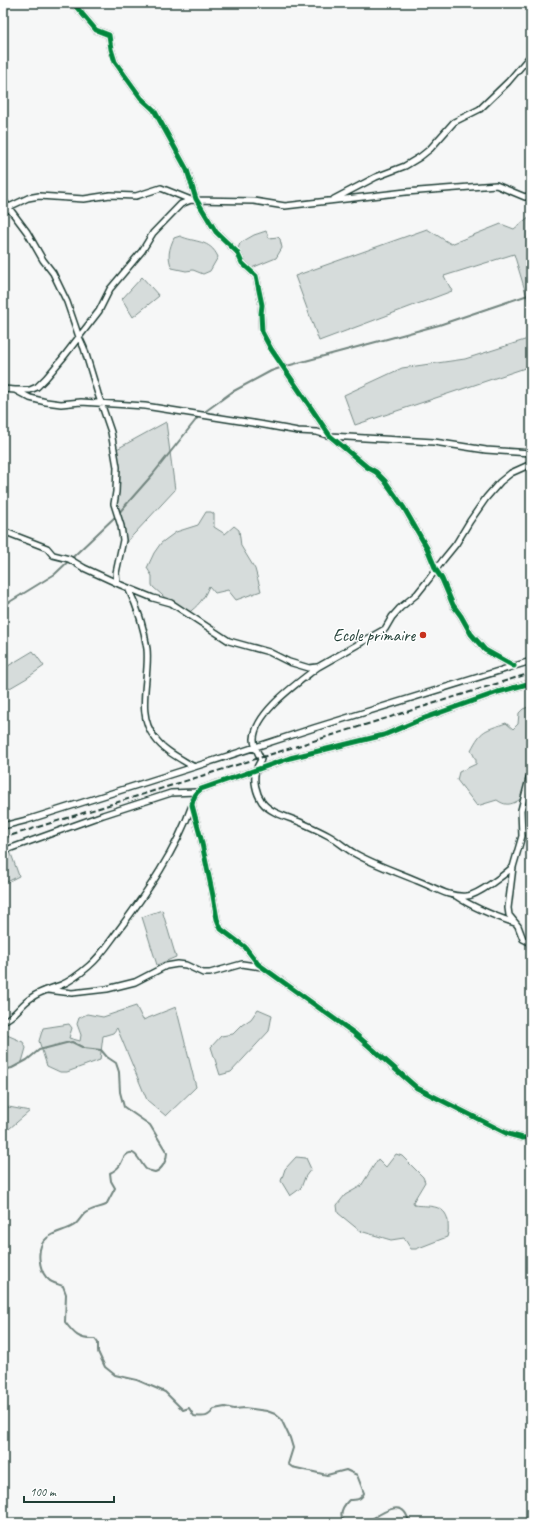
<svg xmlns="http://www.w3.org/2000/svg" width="534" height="1526" font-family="Caveat,sans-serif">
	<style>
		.green { fill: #d6dcdb; stroke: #7a8c88 }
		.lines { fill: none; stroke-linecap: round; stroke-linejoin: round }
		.stream { stroke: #72857f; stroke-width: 2 }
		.street-casing { stroke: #1f3d34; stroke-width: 8 }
		.street { stroke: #fff; stroke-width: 5 }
		.rail { stroke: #1f3d34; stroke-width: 2; stroke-dasharray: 6 3; stroke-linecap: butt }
		.cycleway-casing { stroke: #fff; stroke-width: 8 }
		.cycleway { stroke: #00873e; stroke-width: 5 }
		.poi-dot { fill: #c8321e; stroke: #fff; stroke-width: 1.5 }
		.labels { text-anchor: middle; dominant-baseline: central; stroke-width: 3; stroke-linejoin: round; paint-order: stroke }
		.poi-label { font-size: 17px; fill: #1f3d34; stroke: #fff; text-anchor: end }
	</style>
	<rect width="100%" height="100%" fill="#f6f7f7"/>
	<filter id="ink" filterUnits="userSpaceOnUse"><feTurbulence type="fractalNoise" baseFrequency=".025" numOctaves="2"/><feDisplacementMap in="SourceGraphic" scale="8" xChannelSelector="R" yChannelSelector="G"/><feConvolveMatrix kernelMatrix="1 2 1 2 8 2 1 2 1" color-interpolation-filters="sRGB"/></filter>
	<g filter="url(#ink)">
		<!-- green -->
		<path class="green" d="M530 216H531V310L514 254 444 276 452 291 319 341 295 276 427 229 451 244 501 224 514 229Z
			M266 231 269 238 278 237 280 239 282 248 276 258 249 269 237 252 240 243 254 235Z
			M180 236C195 243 210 239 218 257L210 271 203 274 193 270 186 271 172 268C167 257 169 249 174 238Z
			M142 277 159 296 133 317 122 299Z
			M531 338V366L355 425 344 395 402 368 465 359Z
			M166 422 175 490 121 548 123 540 114 504 115 450Z
			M206 512H211L214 514V527L225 534 234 526 239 530 241 546 255 569 261 591 236 600 228 590 215 593 209 586C204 599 198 606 187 614L171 603 153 587 152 585V576L147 568 154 553 161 543 176 532 198 525Z
			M33 651 44 666 27 678 3 692V669Z
			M531 706V771L524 797C514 803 508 808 497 800L477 806 457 780 459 772 476 764V760L471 750C482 729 484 731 506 723L513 729 518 724 519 713 523 709Z
			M9 848 19 876 3 884V851Z
			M162 910 176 957 157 965 142 917Z
			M136 1006 143 1020 176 1007 196 1087 166 1116 147 1100 117 1028 113 1033 103 1036 100 1060 67 1072H60L47 1066 39 1041 43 1028 69 1024 72 1028 69 1038 80 1041 81 1035 77 1024 79 1018 87 1014 103 1017Z
			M258 1009 272 1015 269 1031 231 1072 220 1075 211 1047 221 1036 233 1034 242 1025 251 1019Z
			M7 1035 23 1042 26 1048 22 1062 12 1068 3 1070V1036Z
			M3 1106 30 1111 3 1134Z
			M396 1154 402 1156 423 1177 425 1182 413 1202 414 1205C427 1207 445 1203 448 1221 448 1227 449 1231 447 1237L416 1249H411L404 1238 391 1240 360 1231 338 1213 337 1205 345 1195 361 1186 378 1159 386 1167Z
			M296 1157 306 1158 311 1169 305 1177 301 1188 290 1196 281 1181 285 1169Z"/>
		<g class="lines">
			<!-- stream -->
			<path class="stream" d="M3 606 55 574 117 515 153 474 199 416 232 392 271 371 283 367 439 325 531 294
				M3 1070 12 1068 27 1060 39 1050 66 1043 72 1042 84 1048 101 1050 107 1057 116 1063 119 1072 120 1092 124 1107 150 1125 167 1153C167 1160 162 1170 155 1172 152 1171 149 1171 146 1169 141 1165 135 1145 125 1156 123 1158 122 1162 120 1165 118 1168 114 1171 110 1173L111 1181 115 1188 106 1205C99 1208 90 1209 84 1214 80 1218 78 1223 73 1226 65 1231 54 1231 46 1239 35 1248 39 1272 49 1280 52 1283 58 1284 63 1286L66 1294 65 1322C74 1334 79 1340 95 1339L98 1343V1352L105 1367 115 1375 137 1380 165 1392 183 1410 189 1408 194 1416C204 1417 208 1418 214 1409L225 1407 234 1409 245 1408 267 1411 275 1414 281 1419 290 1438 293 1448 288 1464 292 1467 327 1475 346 1470 357 1475 364 1493C361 1500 356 1500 349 1500 342 1507 338 1515 345 1523
				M365 1523C377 1517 404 1493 409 1523"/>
			<defs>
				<path id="street" d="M73 3 96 30 109 35 111 49 115 62 141 98 154 110 187 170 196 199 216 232 237 252 242 263 256 276 262 305 261 314 262 332 271 349 330 436 367 467 376 472 385 481 404 508 427 548 436 570 442 579 453 605 461 616 471 634 485 650 514 666
					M334 199 376 177 405 166 420 157 430 149 454 122 480 109 508 82 531 55
					M3 200 27 232 43 260 53 273 67 302 79 337 84 348 98 394 111 432 117 467 116 492 114 504 121 526 123 540 116 573 117 583
					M3 212 9 207 28 198 39 196 84 199 110 195 136 196 161 188 191 200
					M3 389 15 390 30 398 46 402 61 404 81 402 145 406 259 424 298 431 317 432 330 436 434 442 486 450 531 453
					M15 390H30L37 387 46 378 62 359 99 311 110 289 142 251 153 233 181 204 191 200 254 201 285 206 406 192 496 185 525 197 531 195
					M3 531 47 548 53 555 69 559 84 568 121 585 153 598 171 603 229 641 269 652 289 662 309 668 317 667
					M128 588C138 608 144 627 147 649 150 678 135 714 155 738 164 751 181 759 194 767
					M531 683 498 692 422 719 384 735 290 758 201 789C195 793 193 798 192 805L201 839 213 896 217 919 221 929 245 947 258 964 354 1033 417 1088 508 1134 523 1138 531 1137
					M531 771 521 810 522 836 513 867 508 908 509 915 518 926 523 939 531 943
					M3 826 27 820 194 767 314 728 531 661
					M3 851 103 815 171 793 196 792
					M513 867C504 875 478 895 467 896 449 898 434 887 418 881 397 872 375 865 354 853 345 848 338 841 329 836 320 831 311 827 302 823 289 817 271 814 262 802 256 793 253 780 256 770 257 766 260 763 261 759 258 753 254 747 254 739 255 712 298 683 318 667L385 629 392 617 400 608 417 594 429 579 443 560 456 544 470 521 486 498 500 482 511 473 531 464
					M456 896C474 908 494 916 515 923
					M48 990 72 993 107 989 135 982 166 966 178 964 186 965 203 973H210L242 964 262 967
					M3 1021C15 1017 20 1005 31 998 40 991 51 989 61 985 71 981 81 973 89 966 101 956 109 943 118 931 147 892 176 851 192 805"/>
			</defs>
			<!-- street casing -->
			<use href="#street" class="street-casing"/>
			<!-- street -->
			<use href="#street" class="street"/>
			<!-- rail -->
			<path class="rail" d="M3 838 531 673"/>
			<defs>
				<path id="cycleway" d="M73 3 96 30 109 35 111 49 115 62 141 98 154 110 187 170 196 199 216 232 237 252 242 263 256 276 262 305 261 314 262 332 271 349 330 436 367 467 376 472 385 481 404 508 427 548 436 570 442 579 453 605 461 616 471 634 485 650 514 666
					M531 683 498 692 422 719 384 735 290 758 201 789C195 793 193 798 192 805L201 839 213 896 217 919 221 929 245 947 258 964 354 1033 417 1088 508 1134 523 1138 531 1137"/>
			</defs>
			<!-- cycleway casing -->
			<use href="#cycleway" class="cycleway-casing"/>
			<!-- cycleway -->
			<use href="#cycleway" class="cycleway"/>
		</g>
	</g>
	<!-- markers -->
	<circle class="poi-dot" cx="423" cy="635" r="4"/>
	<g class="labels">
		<!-- poi labels -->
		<g class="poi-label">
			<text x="415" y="635">Ecole primaire</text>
		</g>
	</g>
	<!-- margin -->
	<rect width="534" height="1526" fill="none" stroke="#fff" stroke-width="16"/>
	<rect x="8" y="8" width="518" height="1510" fill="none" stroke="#1f3d34" stroke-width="1.5" filter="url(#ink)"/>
	<!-- scale -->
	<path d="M24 1496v6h90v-6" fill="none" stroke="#1f3d34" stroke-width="2"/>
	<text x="30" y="1496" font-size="12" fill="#1f3d34" stroke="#ffffff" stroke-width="3" paint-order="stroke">100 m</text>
</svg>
